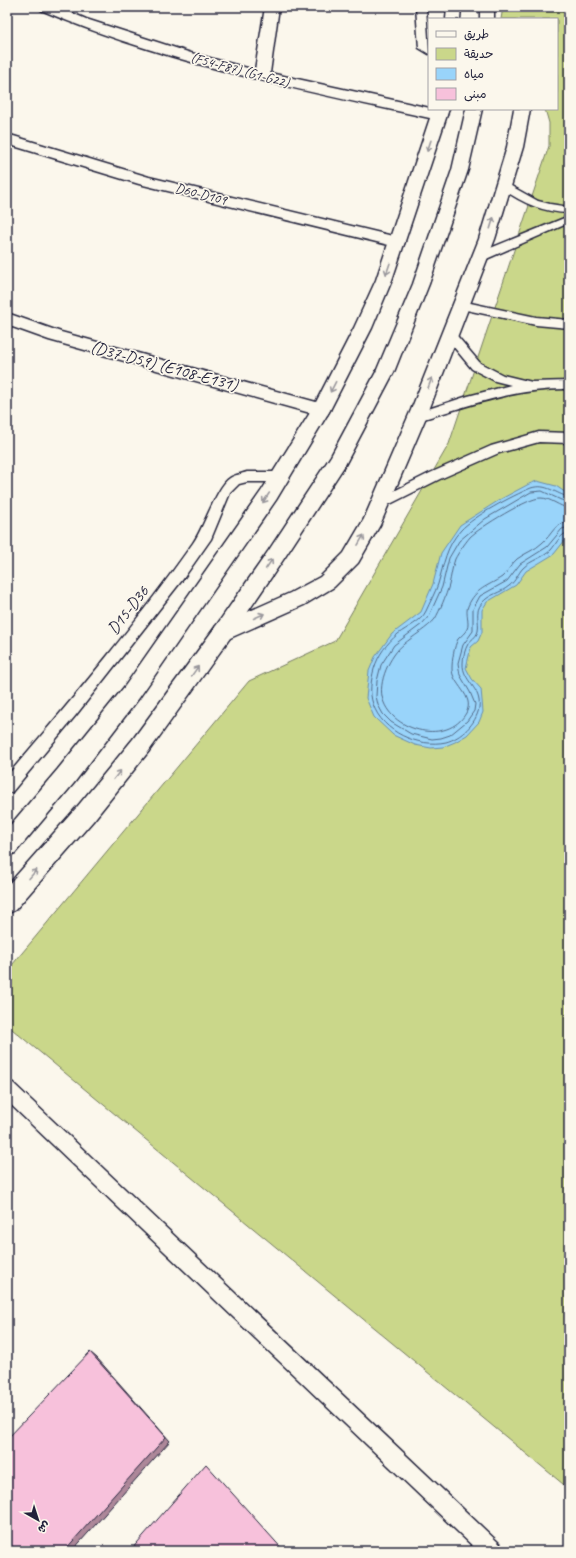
<svg xmlns="http://www.w3.org/2000/svg" width="576" height="1558" font-family="Caveat,'Playpen Sans Arabic',sans-serif">
	<style>
		.green { fill: #cad78a; stroke: #767c62 }
		.water { fill: #99d4fa; stroke: #698dae }
		.lines { fill: none; stroke-linecap: round; stroke-linejoin: round }
		.shore { stroke: #526987; stroke-width: 1 }
		.service-casing { stroke: #22223b; stroke-width: 3 }
		.minor-casing { stroke: #22223b; stroke-width: 3 }
		.tertiary-casing { stroke: #22223b; stroke-width: 3 }
		.service { fill: #fbf7ec; fill-rule: evenodd }
		.minor { fill: #fbf7ec; fill-rule: evenodd }
		.tertiary { fill: #fbf7ec; fill-rule: evenodd }
		.shaded-wall { fill: #ad8799; stroke: #22223b }
		.building { fill: #f7c1db; stroke: #22223b }
		.oneway { stroke: #99979c }
		.labels { text-anchor: middle; dominant-baseline: central; stroke-width: 3.5; stroke-linejoin: round; paint-order: stroke }
		.far-street-label { font-size: 14px; fill: #22223b; stroke: #fbf7ec }
		.street-label { font-size: 17px; fill: #22223b; stroke: #fbf7ec }
	</style>
	<rect width="100%" height="100%" fill="#fbf7ec"/>
	<filter id="ink" filterUnits="userSpaceOnUse"><feTurbulence type="fractalNoise" baseFrequency=".025" numOctaves="2"/><feDisplacementMap in="SourceGraphic" scale="8" xChannelSelector="R" yChannelSelector="G"/><feConvolveMatrix kernelMatrix="1 2 1 2 8 2 1 2 1" color-interpolation-filters="sRGB"/></filter>
	<g filter="url(#ink)">
		<!-- green -->
		<path class="green" d="M503 7H569V1489L7 1025V971L249 681 335 641 449 444 549 146V123L545 109H557V19H501Z"/>
		<!-- water -->
		<path class="water" d="M537 481 556 486 569 495V535L554 554 526 571 516 585 487 602 482 610V632L478 641 471 647 466 668 472 679 481 689 483 712 479 722 467 735 455 742 443 747 431 748 415 745 393 735 374 717 366 698 369 671 375 657 392 634 421 612 433 584 441 553 460 525 501 499 529 484Z"/>
		<g class="lines">
			<!-- shore -->
			<path class="shore" d="M569 497C555 494 547 483 531 488 512 496 474 516 461 530 446 546 444 564 438 584 435 593 430 602 426 611 421 622 407 627 398 634 387 643 378 655 374 669 371 680 369 693 373 704 382 732 419 748 446 742 461 738 476 724 479 708 482 688 462 681 463 663 463 657 465 649 468 644 471 639 476 638 478 631 480 621 474 612 482 603 489 594 501 593 509 586 516 581 518 573 523 568 531 560 543 558 551 550 557 543 559 535 569 532
				M569 502 561 500 542 491 531 492 485 519 459 541 449 558 442 587 429 616 422 624 394 645 381 665 377 681 376 696 378 705 383 714 391 722 411 734 432 739 441 738 450 735 467 721 474 711 475 704 470 692 460 675 458 663 463 645 473 631V609L480 596 507 581 520 564 547 547 562 529 569 527
				M569 508C559 507 551 498 541 498 529 497 479 528 470 537 465 543 458 553 455 559 452 567 451 577 449 585 446 596 440 610 435 619 429 627 412 637 404 644 390 655 377 683 383 700 393 732 448 745 466 713 476 696 451 684 452 668 452 661 454 646 458 639 461 636 465 633 467 629 470 623 465 613 468 606 476 588 487 587 502 577 508 572 511 564 517 559 525 553 535 550 542 543 553 534 553 524 569 521"/>
			<defs>
				<path id="service" d="M416 7H426L429 54 419 48Z
					M504 182 538 201 550 204 569 207V213C542 212 522 203 500 187L499 185 500 183Z
					M569 216V223L484 260H476L474 257 476 254Z
					M461 301 536 317 569 320V328L536 325 457 308 455 305 457 302Z
					M449 330 453 331 480 363 503 375 532 382 569 381V389C514 388 469 406 417 421L413 420 411 417 413 414 468 396 511 385 495 381 472 369 443 334 445 331Z
					M539 432 569 433V443L539 442 499 453 440 479 384 507 379 509 374 507 372 504 374 501 430 473 491 446Z
					M247 472H279L284 474 285 477 284 480 279 482H247L239 484 230 493 211 539 183 579 76 715 12 792 7 793V776C71 701 136 624 193 543 204 528 217 486 230 478 234 475 242 474 247 472Z
					M7 1081 13 1083 500 1544 503 1551H478L7 1101Z"/>
				<path id="minor" d="M39 7H58L86 19 191 53 255 70 265 7H279L270 73 439 110 444 112 447 115 444 118 439 120C305 91 168 64 41 10Z
					M514 109H530L523 147 495 239 429 410 380 525 358 563 334 587 304 605 230 638 223 640 216 638 213 632 216 626 290 593 320 577 344 553 364 519 411 410 479 239 507 147Z
					M7 134 149 177 397 237 403 238 405 242 403 246 397 247 139 184 7 144Z
					M7 313 61 332 327 405 330 410 327 415 321 416 49 340 7 325Z"/>
				<path id="tertiary" d="M447 7H461L460 19H446Z
					M480 7H494V19H480Z
					M433 109H449L392 280 372 328 330 410 276 500 139 698 74 783 15 853 7 856V829L58 769 125 686 262 490 313 408 354 328 376 280Z
					M466 109H482L468 170 429 284 394 372 345 465 283 560 230 638 149 751 93 821 15 910 7 914V886L77 807 133 739 216 626 269 550 331 456 376 372 413 284 452 170Z"/>
			</defs>
			<!-- service casing -->
			<use href="#service" class="service-casing"/>
			<!-- minor casing -->
			<use href="#minor" class="minor-casing"/>
			<!-- tertiary casing -->
			<use href="#tertiary" class="tertiary-casing"/>
			<!-- service -->
			<use href="#service" class="service"/>
			<!-- minor -->
			<use href="#minor" class="minor"/>
			<!-- tertiary -->
			<use href="#tertiary" class="tertiary"/>
		</g>
		<!-- shaded-wall -->
		<path class="shaded-wall" d="M90 1352 97 1358 170 1441 72 1551H64Z"/>
		<!-- building -->
		<path class="building" d="M90 1352 166 1437 64 1551H7V1439Z
			M206 1464 284 1551H130Z"/>
		<!-- one-way arrows -->
		<defs><path id="oneway-shaft" d="M-6 0H5M1.5-3L5.5 0L1.5 3" fill="none" stroke-width="1.6" stroke-linecap="round" stroke-linejoin="round"/></defs>
		<g class="oneway">
			<use href="#oneway-shaft" transform="translate(429 146) rotate(109)"/>
			<use href="#oneway-shaft" transform="translate(492 223) rotate(-73)"/>
			<use href="#oneway-shaft" transform="translate(388 269) rotate(109)"/>
			<use href="#oneway-shaft" transform="translate(430 383) rotate(-69)"/>
			<use href="#oneway-shaft" transform="translate(333 387) rotate(117)"/>
			<use href="#oneway-shaft" transform="translate(266 498) rotate(124)"/>
			<use href="#oneway-shaft" transform="translate(361 540) rotate(-60)"/>
			<use href="#oneway-shaft" transform="translate(269 564) rotate(-56)"/>
			<use href="#oneway-shaft" transform="translate(259 616) rotate(-24)"/>
			<use href="#oneway-shaft" transform="translate(195 671) rotate(-55)"/>
			<use href="#oneway-shaft" transform="translate(117 775) rotate(-51)"/>
			<use href="#oneway-shaft" transform="translate(33 874) rotate(-49)"/>
		</g>
	</g>
	<g class="labels">
		<!-- far-street labels -->
		<g class="far-street-label">
			<text transform="translate(240 70) rotate(15)">(F54-F87) (G1-G22)</text>
			<text transform="translate(201 194) rotate(14)">D60-D109</text>
		</g>
		<!-- street labels -->
		<g class="street-label">
			<text transform="translate(164 366) rotate(15)">(D37-D59) (E108-E131)</text>
			<text transform="translate(128 610) rotate(-52)">D15-D36</text>
		</g>
	</g>
	<!-- margin -->
	<rect width="576" height="1558" fill="none" stroke="#fbf7ec" stroke-width="24"/>
	<rect x="12" y="12" width="552" height="1534" fill="none" stroke="#22223b" stroke-width="1.5" filter="url(#ink)"/>
	<!-- legend -->
	<rect x="428" y="18" width="130" height="92" fill="#fbf7ec" stroke="#a4a2a5"/>
	<rect x="436" y="31" width="20" height="6" fill="#fbf7ec" stroke="#a4a2a5"/>
	<text x="464" y="38" font-size="12" fill="#22223b">طريق</text>
	<rect x="436" y="48" width="20" height="12" fill="#cad78a" stroke="#a4a2a5"/>
	<text x="464" y="58" font-size="12" fill="#22223b">حديقة</text>
	<rect x="436" y="68" width="20" height="12" fill="#99d4fa" stroke="#a4a2a5"/>
	<text x="464" y="78" font-size="12" fill="#22223b">مياه</text>
	<rect x="436" y="88" width="20" height="12" fill="#f7c1db" stroke="#a4a2a5"/>
	<text x="464" y="98" font-size="12" fill="#22223b">مبنى</text>
	<!-- north arrow -->
	<g transform="translate(38 1520) rotate(141)" stroke="#fbf7ec" stroke-width="3" paint-order="stroke">
	<path d="M0-3L7 15L0 10L-7 15Z" fill="#22223b"/>
	<text y="-6" font-size="11" font-weight="bold" text-anchor="middle" fill="#22223b">ش</text>
	</g>
</svg>
